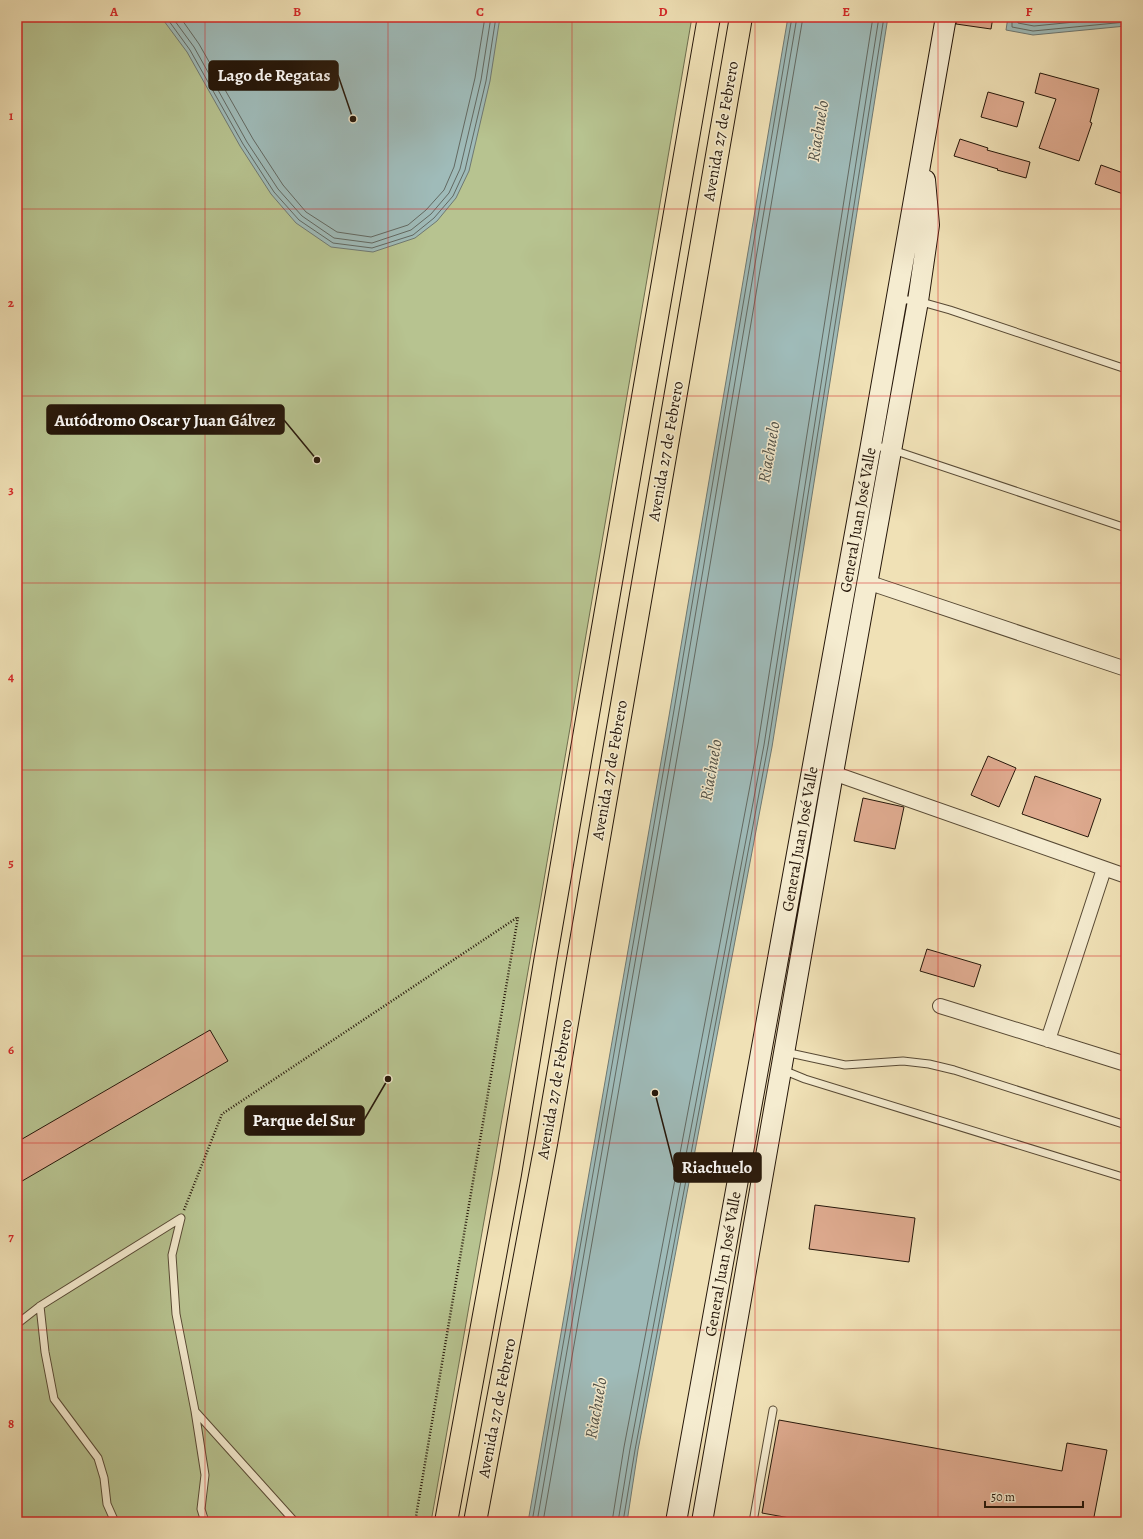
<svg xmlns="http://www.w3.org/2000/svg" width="1143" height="1539" font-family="Alegreya,serif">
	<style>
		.green { fill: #b7c390; stroke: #6e6d4d }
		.water { fill: #9fbbb9; stroke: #6f7973 }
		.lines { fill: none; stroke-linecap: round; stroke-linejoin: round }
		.shore { stroke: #626962; stroke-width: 1 }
		.building { fill: #dfab90; stroke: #26170a }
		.lane-casing { stroke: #584a35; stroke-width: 9 }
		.street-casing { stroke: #584a35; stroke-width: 16 }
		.secondary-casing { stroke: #26170a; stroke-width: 22 }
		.primary-casing { stroke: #26170a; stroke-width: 24 }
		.path { stroke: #26170a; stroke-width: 2.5; stroke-dasharray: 1 2; stroke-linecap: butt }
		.lane { stroke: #f5ecd0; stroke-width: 7 }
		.street { stroke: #f5ecd0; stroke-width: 14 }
		.secondary { stroke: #f5ecd0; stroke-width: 20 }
		.primary { stroke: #f0e1b6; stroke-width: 22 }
		.grid { fill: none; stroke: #d62828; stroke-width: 1; stroke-opacity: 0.55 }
		.labels { text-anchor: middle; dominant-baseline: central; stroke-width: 3; stroke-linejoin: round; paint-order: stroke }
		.street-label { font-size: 16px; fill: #26170a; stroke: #f5ecd0 }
		.water-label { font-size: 17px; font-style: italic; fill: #505047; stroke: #f5ecd0 }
		.leader { fill: none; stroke: #26170a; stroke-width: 1.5 }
		.callout-dot { fill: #26170a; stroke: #f5ecd0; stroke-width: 1.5 }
		.callout { fill: #26170a; stroke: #26170a; stroke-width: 1.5 }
		.callout-label { font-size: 17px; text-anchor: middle; font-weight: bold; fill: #fff }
		.neatline { fill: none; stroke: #d62828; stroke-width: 1.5 }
		.grid-label { font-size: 13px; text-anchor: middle; font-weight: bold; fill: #d62828 }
	</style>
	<rect width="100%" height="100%" fill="#f0e1b6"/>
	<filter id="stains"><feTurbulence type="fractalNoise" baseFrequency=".005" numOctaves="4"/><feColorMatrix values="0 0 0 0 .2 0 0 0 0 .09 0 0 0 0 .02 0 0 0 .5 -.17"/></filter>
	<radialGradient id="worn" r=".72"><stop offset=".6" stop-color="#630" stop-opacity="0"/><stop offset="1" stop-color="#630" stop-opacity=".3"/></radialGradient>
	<!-- green -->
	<path class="green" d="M17 17H692L540 903 431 1522H17Z"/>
	<!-- water -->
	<path class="water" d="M161 17H500L490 81 469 171 456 198 437 221 415 238 373 252 331 247 296 223 271 194 240 146 187 52Z
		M788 17H888L772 747 638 1450 627 1522H528L669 716Z
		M1008 17H1126V26L1033 35 1006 30Z"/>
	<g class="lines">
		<!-- shore -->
		<path class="shore" d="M166 17 190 50 243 144 274 192 299 220 333 243 372 248 413 235 434 218 453 196 465 170 486 81 496 17
			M172 17 194 47 247 142 278 189 302 216 334 238 372 243 411 230 431 214 449 193 460 169 481 80 491 17
			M180 17 199 44 253 139 283 185 306 212 337 232 371 237 408 225 426 210 444 190 454 167 475 78 485 17
			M1012 17V27L1033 31 1126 22
			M1017 17 1018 23 1034 26 1126 17
			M532 1522 673 716 792 17
			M537 1522 678 717 797 17
			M543 1522 684 718 803 17
			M612 1522 624 1447 758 744 873 17
			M618 1522 630 1449 764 745 879 17
			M623 1522 635 1450 768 746 884 17"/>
	</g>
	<!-- building -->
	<path class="building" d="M957 17H993L991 29 956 24Z
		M1040 73 1099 89 1090 122 1092 123 1079 161 1039 148 1056 99 1035 93Z
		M988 92 1024 102 1017 127 981 117Z
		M960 139 988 148 987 150 1030 162 1026 178 997 170 998 169 954 156Z
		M1101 165 1126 174V195L1095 184Z
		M988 756 1016 768 999 807 971 795Z
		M1035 776 1101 799 1088 837 1022 814Z
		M863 798 904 807 895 849 854 841Z
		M927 949 981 965 974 987 920 971Z
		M210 1030 228 1061 17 1184V1142Z
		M815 1205 915 1218 909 1262 809 1249Z
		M779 1420 1062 1471 1067 1443 1107 1450 1093 1522H812L762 1513Z"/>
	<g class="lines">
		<defs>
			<path id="lane" d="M897 299 918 301 950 310 1126 369
				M871 445 890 449 1126 528
				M785 1052 845 1065 903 1061 929 1064 954 1070 1126 1125
				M783 1070 805 1079 1126 1178
				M40 1306 45 1352 54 1399 98 1458 104 1478 107 1504 115 1522
				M17 1324 40 1306 181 1218 172 1255 176 1314 195 1411 295 1522
				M195 1411 205 1475 201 1509 205 1522
				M753 1522 773 1410"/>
			<path id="street" d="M867 582 1126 669
				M833 773 1126 876
				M940 1006 1126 1064
				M1048 1040 1104 869"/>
			<path id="secondary" d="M676 1522 871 445 946 17
				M702 1522 833 773 918 301 929 225 925 180"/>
			<path id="primary" d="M446 1522 510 1174 545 962 709 17
				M475 1522 546 1144 741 17"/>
		</defs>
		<!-- lane casing -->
		<use href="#lane" class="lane-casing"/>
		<!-- street casing -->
		<use href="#street" class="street-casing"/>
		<!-- secondary casing -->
		<use href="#secondary" class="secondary-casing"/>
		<!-- primary casing -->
		<use href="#primary" class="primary-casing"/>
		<!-- path -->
		<path class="path" d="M184 1210 222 1114 518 917 415 1522"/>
		<!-- lane -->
		<use href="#lane" class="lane"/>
		<!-- street -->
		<use href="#street" class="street"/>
		<!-- secondary -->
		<use href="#secondary" class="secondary"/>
		<!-- primary -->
		<use href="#primary" class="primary"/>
	</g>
	<!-- grid -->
	<path class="grid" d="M205 17V1522M388 17V1522M572 17V1522M755 17V1522M938 17V1522M17 209H1126M17 396H1126M17 583H1126M17 770H1126M17 956H1126M17 1143H1126M17 1330H1126"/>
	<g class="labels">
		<!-- street labels -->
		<g class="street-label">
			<text transform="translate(721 131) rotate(-80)">Avenida 27 de Febrero</text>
			<text transform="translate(666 451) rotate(-80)">Avenida 27 de Febrero</text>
			<text transform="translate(858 520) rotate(-80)">General Juan José Valle</text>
			<text transform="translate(610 770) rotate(-80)">Avenida 27 de Febrero</text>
			<text transform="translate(800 839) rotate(-80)">General Juan José Valle</text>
			<text transform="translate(555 1089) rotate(-80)">Avenida 27 de Febrero</text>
			<text transform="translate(723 1264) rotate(-80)">General Juan José Valle</text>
			<text transform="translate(497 1408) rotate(-79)">Avenida 27 de Febrero</text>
		</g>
		<!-- water labels -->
		<g class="water-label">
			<text transform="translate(818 131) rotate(-81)">Riachuelo</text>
			<text transform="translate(769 452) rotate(-80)">Riachuelo</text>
			<text transform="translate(711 770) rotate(-80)">Riachuelo</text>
			<text transform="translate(596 1408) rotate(-80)">Riachuelo</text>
		</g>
	</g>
	<!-- callouts -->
	<path class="leader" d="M353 119L338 75M317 460L284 420M388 1079L364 1120M655 1093L674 1167"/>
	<g class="callout-dot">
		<circle cx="353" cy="119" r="4"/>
		<circle cx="317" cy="460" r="4"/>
		<circle cx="388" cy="1079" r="4"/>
		<circle cx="655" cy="1093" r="4"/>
	</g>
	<g class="callout">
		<rect x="209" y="61" width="129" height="29" rx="4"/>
		<rect x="47" y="405" width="237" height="29" rx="4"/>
		<rect x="245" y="1106" width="119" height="29" rx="4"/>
		<rect x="674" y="1153" width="87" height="29" rx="4"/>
	</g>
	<g class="callout-label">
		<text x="274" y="81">Lago de Regatas</text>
		<text x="165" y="426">Autódromo Oscar y Juan Gálvez</text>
		<text x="304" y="1126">Parque del Sur</text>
		<text x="717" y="1173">Riachuelo</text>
	</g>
	<!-- margin -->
	<rect width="1143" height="1539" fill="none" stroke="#f0e1b6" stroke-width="44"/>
	<!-- scale -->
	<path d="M985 1501v6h98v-6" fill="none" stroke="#26170a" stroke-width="2"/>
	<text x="991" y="1501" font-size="12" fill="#26170a" stroke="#f5ecd0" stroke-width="3" paint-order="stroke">50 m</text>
	<rect x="22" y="22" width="1099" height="1495" class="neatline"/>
	<g class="grid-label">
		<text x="114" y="16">A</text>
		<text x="297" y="16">B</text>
		<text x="480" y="16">C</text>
		<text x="663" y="16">D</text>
		<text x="846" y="16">E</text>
		<text x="1029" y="16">F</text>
		<text x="11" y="120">1</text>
		<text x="11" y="307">2</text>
		<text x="11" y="494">3</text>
		<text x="11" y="681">4</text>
		<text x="11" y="867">5</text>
		<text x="11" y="1054">6</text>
		<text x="11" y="1241">7</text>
		<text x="11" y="1428">8</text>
	</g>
	<rect width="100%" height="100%" filter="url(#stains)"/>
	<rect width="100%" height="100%" fill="url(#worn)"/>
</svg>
